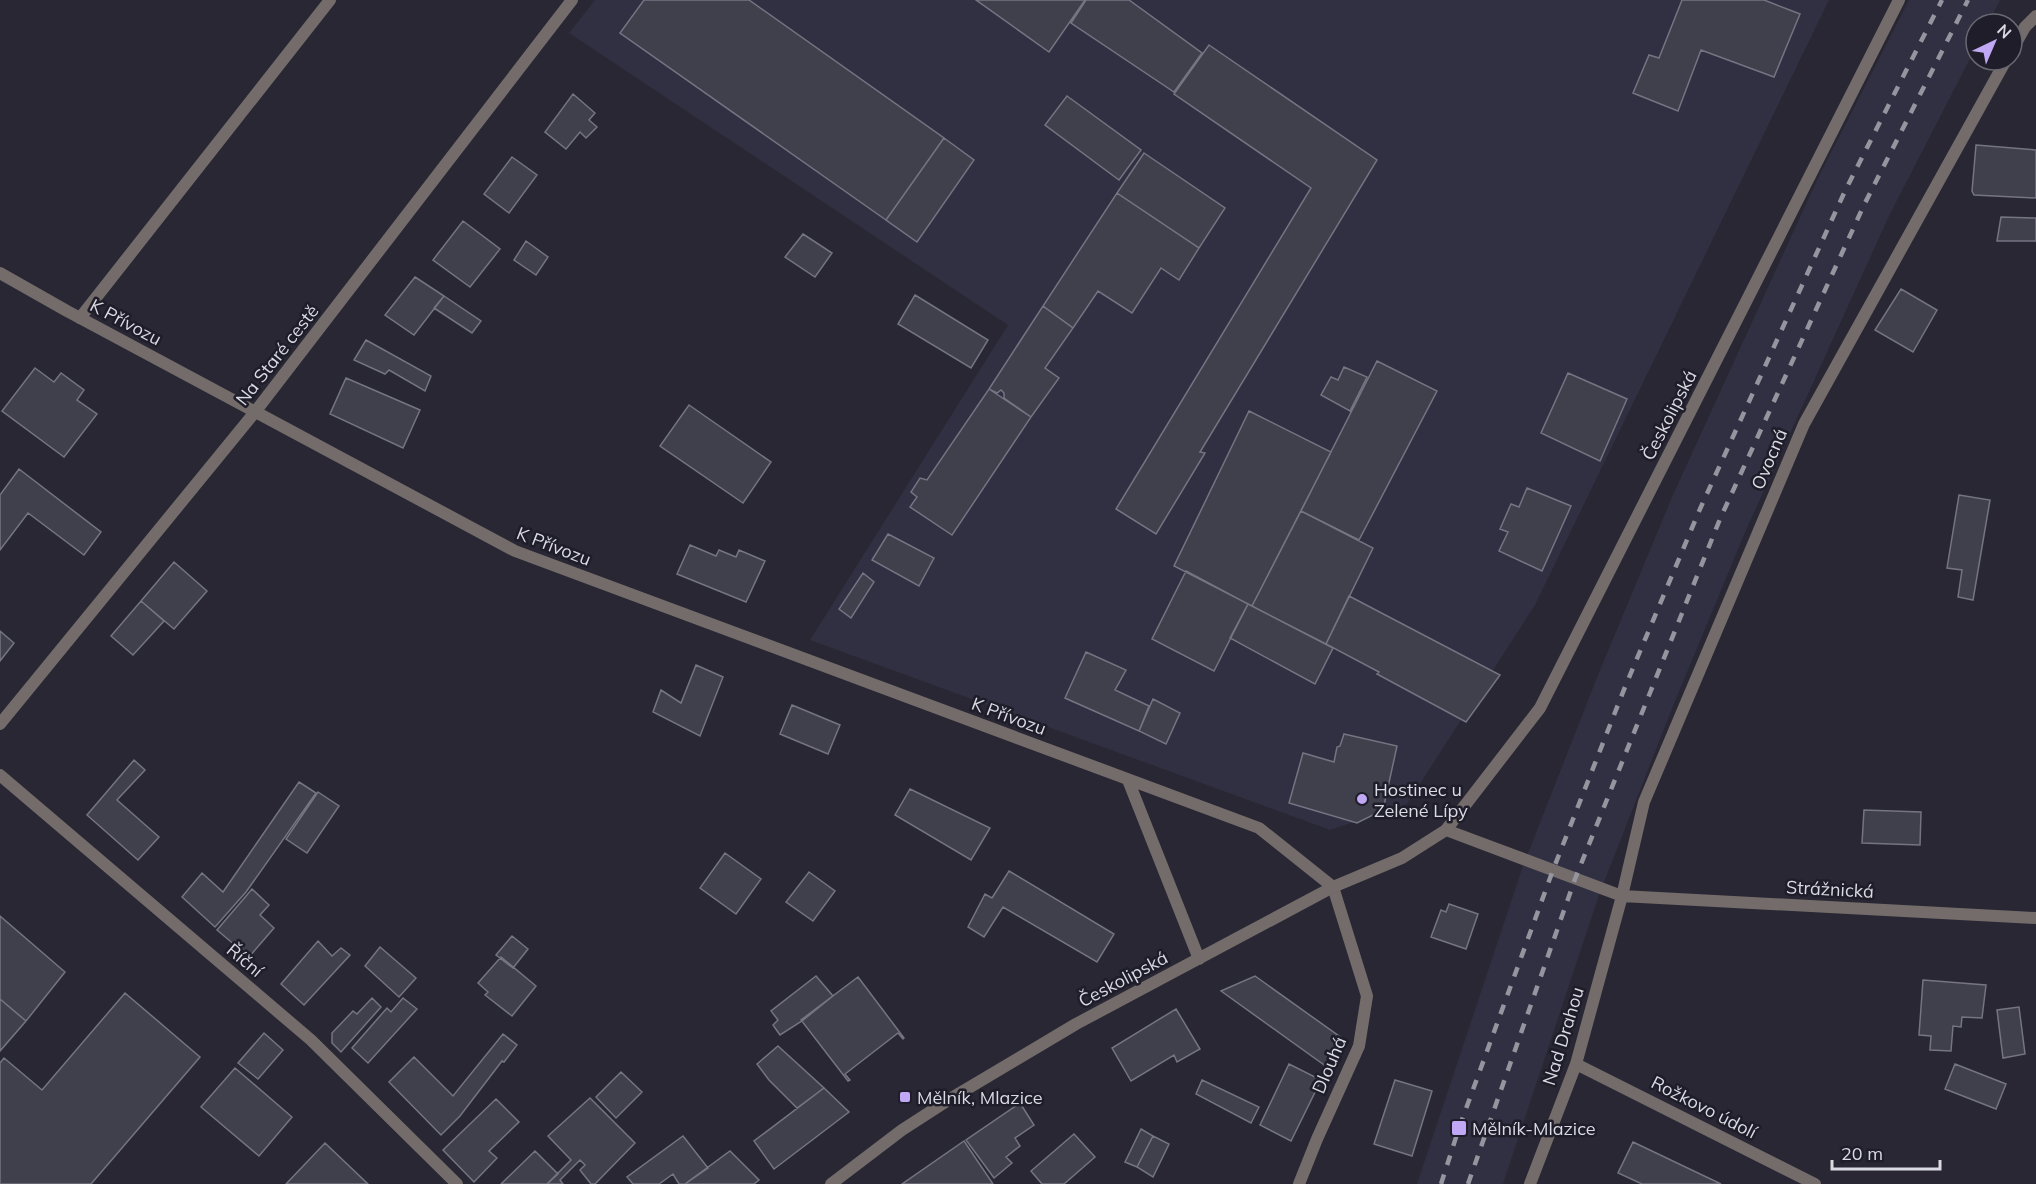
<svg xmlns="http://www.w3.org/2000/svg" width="2036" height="1184" font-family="Mulish,sans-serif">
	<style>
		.built { fill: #313042 }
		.building { fill: #403f4c; stroke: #757483; stroke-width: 1.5 }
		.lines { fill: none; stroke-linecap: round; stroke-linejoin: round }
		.lane { stroke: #746c6a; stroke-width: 12 }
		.street { stroke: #746c6a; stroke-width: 12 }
		.rail { stroke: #95959f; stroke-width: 4.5; stroke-dasharray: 10 10; stroke-linecap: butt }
		.poi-dot { fill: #c0a8f4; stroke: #1e1d29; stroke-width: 2 }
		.labels { text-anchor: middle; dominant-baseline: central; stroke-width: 5; stroke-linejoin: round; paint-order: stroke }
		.street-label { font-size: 18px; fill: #dadae3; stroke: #1e1d29 }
		.poi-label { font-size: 18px; fill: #dadae3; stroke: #1e1d29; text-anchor: start }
	</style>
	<rect width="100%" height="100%" fill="#282733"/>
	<!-- built -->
	<path class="built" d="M595 0H1829L1535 605 1407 804 1330 830 810 640 1008 325 569 33Z
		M1909 0H2000L1988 24H1976V47L1890 214 1746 530 1673 706 1599 895 1503 1184H1417L1523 866 1598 675 1672 497 1818 178Z"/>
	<!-- building -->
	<path class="building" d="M644 0H749L944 138 886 220 620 33Z
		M976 0H1085L1049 52Z
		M1086 0H1129L1202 53 1174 92 1071 23Z
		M1682 0H1764L1800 14 1774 77 1701 50 1678 111 1633 93 1649 55 1659 58Z
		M1209 45 1377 160 1200 452 1205 453 1156 534 1116 509 1311 188 1174 94Z
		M573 94 595 113 589 120 597 127 586 138 580 132 566 149 545 132Z
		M1067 96 1141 150 1119 180 1045 125Z
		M944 138 974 160 917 242 886 220Z
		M1976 145 2036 150V198L1974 195 1972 191Z
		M1144 153 1225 208 1199 248 1117 193Z
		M512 157 537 175 509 213 484 194Z
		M1117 193 1199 248 1179 280 1161 268 1132 313 1098 291 1073 328 1043 306Z
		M2001 217 2036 218V241H1997Z
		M463 221 500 249 470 287 433 260Z
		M803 234 832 253 815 277 785 257Z
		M526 241 548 257 536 275 514 260Z
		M415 277 444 296 414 335 385 315Z
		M1901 289 1937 310 1913 352 1875 330Z
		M915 295 988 340 971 368 898 324Z
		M444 296 481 321 472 333 434 308Z
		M1043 306 1073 328 1045 368 1059 378 1031 417 1004 398V393L1001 390 997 393 989 389Z
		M366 340 431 376 425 391 389 370 385 374 354 360Z
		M1377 361 1437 391 1359 540 1301 511Z
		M1344 367 1367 377 1350 411 1321 395 1331 377 1338 380Z
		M35 368 54 382 61 373 84 390 77 400 97 414 64 457 2 411Z
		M1568 373 1627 399 1600 461 1541 433Z
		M346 378 420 410 403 448 330 414Z
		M989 389 1031 417 952 535 910 507 917 497 911 492 920 478 927 480Z
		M689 405 771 462 743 503 660 446Z
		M1249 411 1331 452 1252 606 1174 566Z
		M19 469 101 532 84 555 28 513 0 550V495Z
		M1527 488 1571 506 1542 571 1499 551 1508 532 1500 529 1511 504 1519 507Z
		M1959 495 1990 500 1973 600 1958 597 1962 570 1947 568Z
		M1301 511 1373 548 1326 644 1252 606Z
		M888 534 934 558 919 586 872 560Z
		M690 545 716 556 719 550 736 557 739 550 765 561 746 602 677 574Z
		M174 562 207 591 174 629 141 601Z
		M1186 571 1248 604 1214 671 1152 639Z
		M863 573 874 582 851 618 839 609Z
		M1349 596 1500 675 1466 722 1377 674 1379 672 1326 644Z
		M141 601 164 621 133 655 111 636Z
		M1248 604 1333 648 1315 684 1230 638Z
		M0 631 14 643 0 661Z
		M1086 652 1126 670 1115 690 1149 706 1139 731 1065 698Z
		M696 665 723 677 700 736 653 712 661 690 681 703Z
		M1153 699 1180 713 1166 744 1139 731Z
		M792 705 840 725 828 754 780 734Z
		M1344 734 1397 746 1383 810 1357 823 1289 803 1303 753 1334 762 1337 747 1340 746Z
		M134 760 145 770 117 800 159 837 138 860 87 815Z
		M299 782 316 793 246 892 215 927 182 897 202 873 223 892Z
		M910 789 990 828 971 860 895 815Z
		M318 792 339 806 307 853 286 839Z
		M1864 810 1921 812 1920 845 1862 843Z
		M725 853 761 879 736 914 700 888Z
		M1009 871 1114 934 1097 962 1003 907 984 937 968 927 985 894 992 898Z
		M809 872 835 891 813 921 786 902Z
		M252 889 269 905 260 915 274 928 249 957 217 930Z
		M1449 904 1478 914 1466 949 1431 937 1441 910 1446 912Z
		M0 916 65 972 26 1021 0 999Z
		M512 936 528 949 513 968 496 955Z
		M318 941 332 956 341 948 350 955 304 1005 281 984Z
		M380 947 416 978 399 997 365 966Z
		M501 957 536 986 512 1016 485 995 488 992 478 983Z
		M816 976 833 996 802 1021 780 1035 773 1025 778 1020 771 1011Z
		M1255 976 1346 1041 1327 1067 1221 991Z
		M858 977 904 1038 903 1039 898 1033 845 1074 850 1080 848 1081 801 1020Z
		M1923 980 1986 985 1982 1018 1962 1017 1961 1027 1953 1026 1951 1051 1930 1050 1931 1036 1919 1035Z
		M125 993 200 1057 91 1184H0V1063L4 1058 42 1090Z
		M372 998 381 1007 341 1052 332 1043V1033L353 1011 357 1014Z
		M403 998 417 1009 368 1063 352 1048 387 1008 391 1012Z
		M0 999 26 1021 0 1051Z
		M2019 1007 2025 1054 2003 1058 1997 1010Z
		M1176 1009 1200 1049 1177 1062 1174 1055 1131 1081 1112 1048Z
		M264 1033 283 1050 258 1079 238 1063Z
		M503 1034 517 1045 504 1062 502 1061 460 1116 441 1135 389 1082 414 1057 453 1096Z
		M778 1046 824 1088 797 1108 769 1080 757 1064Z
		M1289 1064 1321 1080 1291 1141 1260 1125Z
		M1955 1064 2006 1084 1996 1109 1945 1089Z
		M235 1068 292 1117 259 1156 201 1107Z
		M621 1072 642 1092 616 1118 596 1097Z
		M1202 1080 1259 1107 1251 1123 1196 1094Z
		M1395 1080 1432 1091 1412 1156 1374 1144Z
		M824 1088 849 1112 774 1169 754 1141Z
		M590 1098 635 1143 595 1184H591L580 1170 585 1165 580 1160 560 1180 563 1184H547L571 1160 548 1136Z
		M496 1099 519 1122 489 1151 497 1158 474 1182 443 1150Z
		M1020 1103 1034 1125 1015 1138 1020 1146 1006 1157 1012 1163 994 1178 966 1140Z
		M1141 1129 1153 1136 1137 1167 1125 1162Z
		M1074 1134 1095 1157 1064 1184H1042L1031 1171Z
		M683 1136 708 1168 685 1184H679L673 1174 659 1184H633L627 1177Z
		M1153 1136 1169 1144 1153 1177 1137 1167Z
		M964 1141 993 1184H902Z
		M1633 1142 1721 1184H1642L1618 1173Z
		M325 1143 368 1184H286Z
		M535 1151 558 1174 547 1184H501Z
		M730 1151 759 1180 754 1184H685Z"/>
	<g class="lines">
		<!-- lane -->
		<path class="lane" d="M80 318 330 0
			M1299 1184 1317 1139 1359 1046 1367 996 1333 887"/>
		<!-- street -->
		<path class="street" d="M2012 50 2025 27 2036 16
			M0 273 67 311 515 551 1259 828 1333 887
			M0 724 255 412 572 0
			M0 775 311 1040 457 1184
			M1128 780 1199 959
			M1446 830 1622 896 2036 918
			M1576 1064 1815 1184
			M831 1184 902 1130 950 1099 1076 1024 1333 887 1402 858 1446 830 1540 708 1899 0
			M1530 1184 1576 1064 1622 896 1644 802 1804 424 2006 60"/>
		<!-- rail -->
		<path class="rail" d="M1441 1184 1459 1128 1553 870 1625 687 1700 509 1845 191 1942 0
			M1468 1184 1575 879 1720 519 1864 205 1968 0"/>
	</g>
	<!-- markers -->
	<g class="poi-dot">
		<circle cx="1362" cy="799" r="6"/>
		<rect x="899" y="1091" width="12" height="12" rx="3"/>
		<rect x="1451" y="1120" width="16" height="16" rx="3"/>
	</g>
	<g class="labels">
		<!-- street labels -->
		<g class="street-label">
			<text transform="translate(126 322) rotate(28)">K Přívozu</text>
			<text transform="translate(277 355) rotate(-52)">Na Staré cestě</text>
			<text transform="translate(1669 415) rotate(-63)">Českolipská</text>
			<text transform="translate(1769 459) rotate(-67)">Ovocná</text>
			<text transform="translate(554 546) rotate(21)">K Přívozu</text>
			<text transform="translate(1009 716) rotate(20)">K Přívozu</text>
			<text transform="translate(1830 889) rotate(3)">Strážnická</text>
			<text transform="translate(245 960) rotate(40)">Říční</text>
			<text transform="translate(1123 979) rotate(-28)">Českolipská</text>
			<text transform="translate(1563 1036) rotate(-73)">Nad Drahou</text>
			<text transform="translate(1329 1065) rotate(-67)">Dlouhá</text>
			<text transform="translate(1704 1107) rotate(27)">Rožkovo údolí</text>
		</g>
		<!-- poi labels -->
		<g class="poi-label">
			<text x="1374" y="789">Hostinec u<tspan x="1374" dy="21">Zelené Lípy</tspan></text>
			<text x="917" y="1097">Mělník, Mlazice</text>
			<text x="1472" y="1128">Mělník-Mlazice</text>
		</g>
	</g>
	<!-- north arrow -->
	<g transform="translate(1994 42) rotate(44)"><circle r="28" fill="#1e1d29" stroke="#696973" stroke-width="1.5"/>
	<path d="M0-4.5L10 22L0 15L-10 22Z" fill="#c0a8f4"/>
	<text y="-9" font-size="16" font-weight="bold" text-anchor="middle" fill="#dadae3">N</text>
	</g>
	<!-- scale -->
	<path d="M1832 1160v9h108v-9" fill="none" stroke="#dadae3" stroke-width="3"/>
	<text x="1841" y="1160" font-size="18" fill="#dadae3" stroke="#1e1d29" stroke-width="4.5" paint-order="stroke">20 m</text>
</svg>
